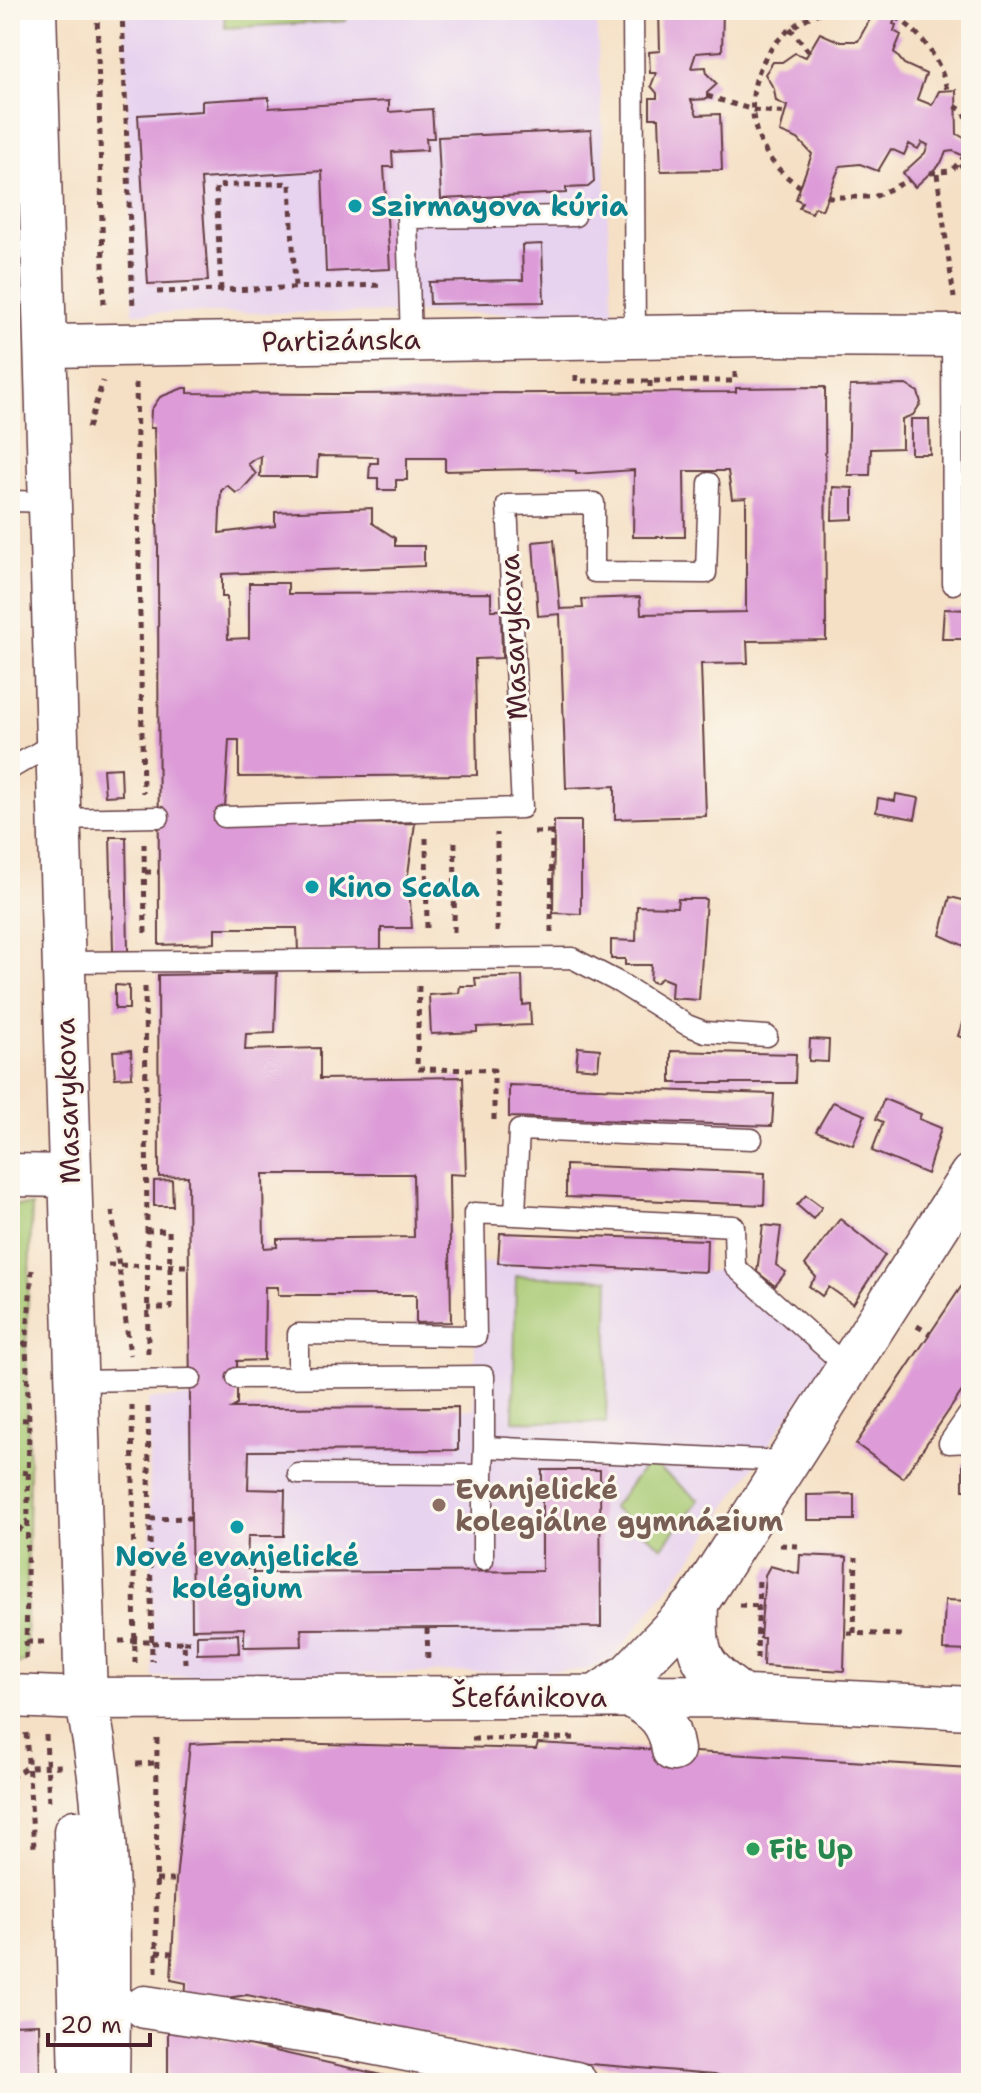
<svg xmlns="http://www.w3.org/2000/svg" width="981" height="2093" font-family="'Shantell Sans',sans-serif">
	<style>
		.built { fill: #e7d2ef }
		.green { fill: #a7c972; stroke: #78744e; stroke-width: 2 }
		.building { fill: #dd9cd8; fill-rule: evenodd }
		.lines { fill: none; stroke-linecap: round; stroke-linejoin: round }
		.lane-casing { stroke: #643c42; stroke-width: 23 }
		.street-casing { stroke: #643c42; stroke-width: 45 }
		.path { stroke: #643c42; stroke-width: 5; stroke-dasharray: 6 6; stroke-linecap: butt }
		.lane { stroke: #fff; stroke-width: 20 }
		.street { stroke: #fff; stroke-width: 42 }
		.culture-dot { fill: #0f9aa8; stroke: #fbf7ec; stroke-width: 3 }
		.education-dot { fill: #8d6e63; stroke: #fbf7ec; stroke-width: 3 }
		.leisure-dot { fill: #2e9e5b; stroke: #fbf7ec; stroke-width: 3 }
		.labels { text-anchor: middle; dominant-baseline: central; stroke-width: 6; stroke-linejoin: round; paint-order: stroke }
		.culture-label { font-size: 28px; font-weight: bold; fill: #0d838f; stroke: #fbf7ec; text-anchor: start }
		.street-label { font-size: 28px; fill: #4a1f2b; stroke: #fbf7ec }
		.education-label { font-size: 28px; font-weight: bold; fill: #785e54; stroke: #fbf7ec; text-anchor: start }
		.leisure-label { font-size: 28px; font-weight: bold; fill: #27864d; stroke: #fbf7ec; text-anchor: start }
	</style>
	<rect width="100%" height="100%" fill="#fbf7ec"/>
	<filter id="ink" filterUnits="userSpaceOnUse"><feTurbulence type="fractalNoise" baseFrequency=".0125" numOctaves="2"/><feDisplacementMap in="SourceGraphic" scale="16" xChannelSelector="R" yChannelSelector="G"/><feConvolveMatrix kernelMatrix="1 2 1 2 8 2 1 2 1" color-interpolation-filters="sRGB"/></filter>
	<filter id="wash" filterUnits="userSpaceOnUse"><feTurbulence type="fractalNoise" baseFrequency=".006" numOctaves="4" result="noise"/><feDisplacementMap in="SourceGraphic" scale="32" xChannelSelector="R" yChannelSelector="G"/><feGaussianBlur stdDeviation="1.8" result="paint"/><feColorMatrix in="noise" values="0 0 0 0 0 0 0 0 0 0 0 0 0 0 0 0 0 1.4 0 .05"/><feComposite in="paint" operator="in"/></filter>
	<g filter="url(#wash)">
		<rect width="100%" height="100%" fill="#f5e0c5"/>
		<!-- built -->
		<path class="built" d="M124 10H596L613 313H133Z
			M475 1262 706 1272 735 1267 831 1352 697 1551 613 1658 587 1670 153 1677 148 1399 191 1398 232 1408 475 1409Z"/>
		<!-- green -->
		<path class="green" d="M224 10H346V21L225 28Z
			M10 1205 32 1206 26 1347 29 1473 26 1661 10 1668Z
			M516 1276 609 1279 606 1423 513 1421Z
			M649 1461 699 1500 662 1547 612 1508Z"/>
		<g id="blocks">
			<!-- building -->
			<path class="building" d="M659 10H723L722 51 696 53 691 68 706 67 707 74 717 84 707 93V99L691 100 697 115 720 114 722 170 661 171 659 118H650V98H657V93L651 86 656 73H650L649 52 660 51Z
				M875 10H899L893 24 896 25 894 31 901 35 894 52 904 64 926 74 917 99 932 105 939 91 956 90 957 134 971 142V159L953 151 946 152 941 163 915 187 903 173 925 153 928 145 922 142 918 149 909 144 904 155 891 149 878 171 860 164 840 166 822 210 815 207 812 213 799 208 802 202 796 199 812 154 798 139 780 132 787 106 776 101 774 89 765 74 773 62H782L795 53 806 57 820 33 838 41H858Z
				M269 97V108L389 101V112L432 109 434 138H426L427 150 392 152 393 167H384L390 269 326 272 322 171 201 179 208 281 148 284 138 115 202 111V101Z
				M591 130 594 182 588 187 566 188V193L441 199 438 137Z
				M542 244 544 302 430 304 429 282 523 280 522 245Z
				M906 385 918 392 921 403 913 415 902 419V448L871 449 870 475H848L850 386Z
				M825 387 826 640 747 641 748 663 701 664 706 816 615 819V786L566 788 560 614 538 616 533 542 554 540 560 609 583 608 582 599 640 597 641 614 746 612V498L732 499 728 471H684L685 537H633L634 470 576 474V471L536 469 445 471V458H407V480H396V490H378V478H369L370 463H378V457L318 456 317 477H260L261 456 254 459 248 464 256 474 241 491 236 493 227 485 221 491 219 533 275 526V512L372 508V523L395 538V546H424V566L222 574V597H227L228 639 249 638V583H288V594L491 593V610H501L502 658 475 659 477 775 239 777V740H229L224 825 415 823 408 874 412 928H381V950L298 951 297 928H215V943L159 945 158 548 154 428H150L151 410 160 397 183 388H188V393L337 394 736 392V388Z
				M911 419H929L930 454H911Z
				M833 487 853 488V519L832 520Z
				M944 609 971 610V639H942Z
				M121 768 122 795 105 796 103 769Z
				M896 794 919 798 915 819 876 812 878 798 895 801Z
				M554 821H581V914L553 913Z
				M110 837H126L128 951H113Z
				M950 897 971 902V949L940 935Z
				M678 899H706L699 1000 671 998 672 982 662 978 655 983 650 981 651 965H625V959H611V940L636 941 637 906 677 907Z
				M277 973 275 1033 246 1034 245 1050 320 1048V1079L463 1077 466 1175 449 1174 451 1322 416 1323V1295H278V1287H265L264 1360 237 1361V1405L232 1408 458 1407V1450L249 1451 248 1489 285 1490 284 1536H248L247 1569H253V1573L542 1571V1470H600L601 1627 301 1629 302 1646 244 1647V1628L192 1629 188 1176 159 1177 158 975ZM263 1174H413L414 1237 277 1239V1247L264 1248Z
				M522 976 523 1005 530 1004 531 1025 477 1027V1032L431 1034 429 995 459 993 460 986H476L475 978Z
				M115 985 129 986V1009H115Z
				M970 999H971V1041L958 1036Z
				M810 1039 829 1040 828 1062 809 1061Z
				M578 1047 600 1049 598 1069 576 1067Z
				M131 1050 132 1077 115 1078 113 1051Z
				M671 1051 796 1054 795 1083H671Z
				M509 1085 774 1094 772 1126 509 1117Z
				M884 1099 921 1114 919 1119 941 1128 927 1174 872 1151 883 1122 876 1119Z
				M833 1102 865 1115 853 1145 816 1131Z
				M566 1165 765 1173 764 1205 566 1197Z
				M172 1180 173 1206H154V1181Z
				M806 1195 822 1207 813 1219 797 1205Z
				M840 1219 885 1255 853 1304 829 1287 822 1296 809 1286 816 1277 805 1265Z
				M763 1225 781 1227 776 1265 786 1272 775 1286 757 1272Z
				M500 1233 707 1240 706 1272 498 1263Z
				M971 1272V1378L903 1478 856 1444Z
				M963 1463H971V1490H963Z
				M854 1494V1520H807V1495Z
				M800 1555 847 1557 844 1671 763 1666 764 1638H760L765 1575 770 1566 799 1574Z
				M945 1600 971 1601V1651L943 1650Z
				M238 1634 239 1653 197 1654V1635Z
				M235 1742 536 1749 538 1743 971 1768V2083H739L715 2074 564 2062 247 1995 185 2004 186 1983 171 1980 176 1880 190 1744Z
				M39 2024 40 2083H10V2025Z
				M168 2027 413 2082 412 2083H168Z"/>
		</g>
	</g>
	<g filter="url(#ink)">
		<use href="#blocks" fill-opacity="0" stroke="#643c42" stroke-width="2"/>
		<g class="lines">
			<defs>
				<path id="lane" d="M633 10 635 336
					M952 336 953 584
					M411 339 407 218 575 216
					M10 501 52 502
					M10 769 58 741
					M224 817 522 808 507 505 594 503V572L706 573 709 483
					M59 819 159 817
					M63 962 572 958 620 983 687 1025 705 1032 767 1036
					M515 1214 519 1130 752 1139
					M298 1377V1334L476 1336 474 1213 734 1226 735 1267 849 1369
					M237 1378 484 1376V1447L786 1461
					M76 1381 191 1379
					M971 1411 949 1443 971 1442
					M298 1474 483 1475 484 1447
					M483 1475V1560"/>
				<path id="street" d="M35 10 86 1699C113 1824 110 1956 108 2083
					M47 346 767 335 971 336
					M10 1175 69 1176
					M697 1603C695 1659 700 1665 743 1697
					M10 1696 86 1699 728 1696 971 1708
					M595 1697 630 1673 697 1603 971 1175
					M631 1697C656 1709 669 1722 673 1750
					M75 1831 81 2083
					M145 2007 340 2037 576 2083"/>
			</defs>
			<!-- lane casing -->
			<use href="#lane" class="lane-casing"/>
			<!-- street casing -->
			<use href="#street" class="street-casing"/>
			<!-- path -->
			<path class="path" d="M97 10 104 307
				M122 10 133 309
				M896 17C922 33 941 61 947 90
				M790 28 810 53
				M707 96 753 110 788 113
				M955 106 963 111 971 124
				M960 164 971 177
				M930 173 951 171 965 156
				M937 174 954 298
				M801 187C724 139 743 35 828 10
				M827 197H874L909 180
				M221 290 216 186 290 183 295 288
				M157 292 384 285
				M576 375V381H735V372
				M650 381V392
				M136 383 143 793
				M88 428 103 381
				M534 832H554
				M426 838 427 932
				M144 843 145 937
				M145 872H159
				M454 932 455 837
				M497 932V833
				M551 932 552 832
				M419 986 417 1069 494 1070V1120
				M145 987 148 1353
				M112 1211 130 1355
				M146 1231 169 1230 171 1308H147
				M108 1265 188 1266
				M10 1321 26 1346
				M917 1326 930 1334
				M132 1405 135 1663
				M148 1407 152 1661
				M10 1419 29 1420
				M10 1471 29 1473
				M150 1519 190 1518
				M10 1540 28 1520
				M780 1545 799 1546
				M739 1605 764 1606
				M427 1628 428 1661
				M847 1633 904 1635
				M854 1633 856 1557
				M119 1641H152
				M26 1642H49
				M184 1642H197
				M152 1643 184 1642 185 1663
				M26 1659 29 1420 26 1347 32 1270
				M757 1659 759 1577
				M26 1733 34 1847
				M46 1735 49 1805
				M472 1739 578 1738
				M136 1764 156 1763
				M10 1778 27 1767 62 1766
				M156 1880H176
				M156 1952 172 1953
				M156 1972 157 1734
				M731 2083 732 2080"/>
			<!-- lane -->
			<use href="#lane" class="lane"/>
			<!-- street -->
			<use href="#street" class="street"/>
		</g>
	</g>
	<!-- markers -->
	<g class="culture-dot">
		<circle cx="355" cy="206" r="8"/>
		<circle cx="312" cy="887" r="8"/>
		<circle cx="237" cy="1527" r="8"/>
	</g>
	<circle class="education-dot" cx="439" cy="1505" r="8"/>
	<circle class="leisure-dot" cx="753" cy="1849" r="8"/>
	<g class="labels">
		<!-- culture labels -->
		<g class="culture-label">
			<text x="371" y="206">Szirmayova kúria</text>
			<text x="328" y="887">Kino Scala</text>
			<text x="237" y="1556" text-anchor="middle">Nové evanjelické<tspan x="237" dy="32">kolégium</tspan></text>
		</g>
		<!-- street labels -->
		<g class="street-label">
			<text transform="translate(341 340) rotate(-1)">Partizánska</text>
			<text transform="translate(513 637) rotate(-93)">Masarykova</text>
			<text transform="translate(67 1101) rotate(-92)">Masarykova</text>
			<text x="529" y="1697">Štefánikova</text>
		</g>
		<!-- education labels -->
		<g class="education-label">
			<text x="455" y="1489">Evanjelické<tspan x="455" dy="32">kolegiálne gymnázium</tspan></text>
		</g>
		<!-- leisure labels -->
		<g class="leisure-label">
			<text x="769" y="1849">Fit Up</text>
		</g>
	</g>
	<!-- margin -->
	<rect width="981" height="2093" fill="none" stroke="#fbf7ec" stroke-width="40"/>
	<!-- scale -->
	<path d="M48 2033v12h102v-12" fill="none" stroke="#4a1f2b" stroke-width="4"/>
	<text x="60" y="2033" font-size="24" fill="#4a1f2b" stroke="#fbf7ec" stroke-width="6" paint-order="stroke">20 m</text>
</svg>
